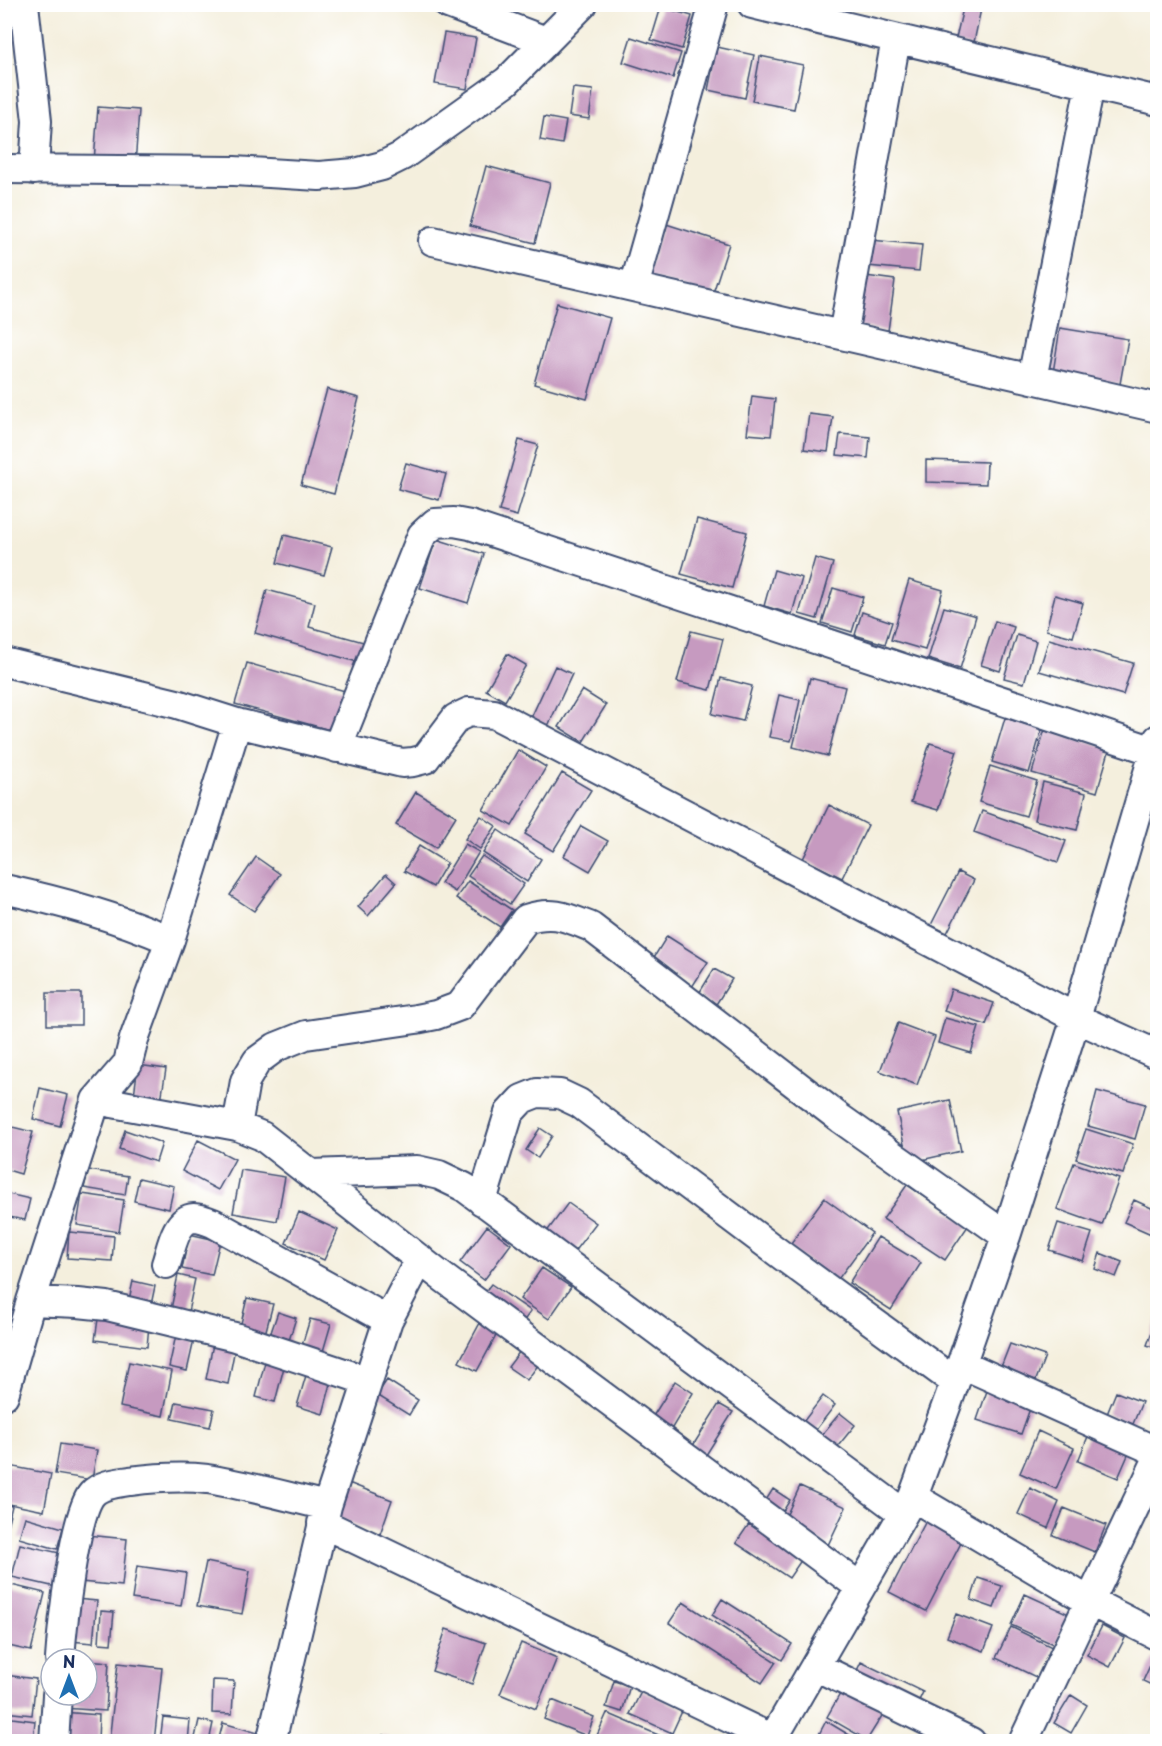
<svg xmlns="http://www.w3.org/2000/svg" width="1162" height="1746" font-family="'Playpen Sans',sans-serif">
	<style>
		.building { fill: #c69ac0 }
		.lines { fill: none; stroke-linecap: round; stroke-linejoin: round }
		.street-casing { stroke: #3c4c71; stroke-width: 32 }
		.street { stroke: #fff; stroke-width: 28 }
	</style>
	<rect width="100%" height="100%" fill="#fff"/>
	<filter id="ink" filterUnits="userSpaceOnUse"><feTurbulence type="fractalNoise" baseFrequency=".0167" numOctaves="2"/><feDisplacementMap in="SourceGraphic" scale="12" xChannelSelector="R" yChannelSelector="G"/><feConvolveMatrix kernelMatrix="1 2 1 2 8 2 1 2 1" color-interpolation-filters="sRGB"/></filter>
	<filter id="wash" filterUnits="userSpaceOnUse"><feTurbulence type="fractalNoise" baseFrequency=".008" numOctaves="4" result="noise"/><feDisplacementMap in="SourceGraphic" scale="24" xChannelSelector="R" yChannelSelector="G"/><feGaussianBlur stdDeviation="1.35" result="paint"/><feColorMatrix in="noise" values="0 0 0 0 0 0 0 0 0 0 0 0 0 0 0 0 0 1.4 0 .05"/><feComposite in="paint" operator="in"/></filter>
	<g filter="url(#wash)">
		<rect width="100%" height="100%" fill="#f4efdd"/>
		<g id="blocks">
			<!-- building -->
			<path class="building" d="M964 4H982L973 47 955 42Z
				M661 7 692 16 682 49 651 40Z
				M444 33 476 38 467 89 435 84Z
				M631 37 681 53 673 78 623 62Z
				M717 47 754 55 745 98 708 90Z
				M760 56 803 65 794 109 752 101Z
				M573 88 593 90 589 119 569 116Z
				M98 107 139 110 135 165 94 162Z
				M544 117 566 121 562 144 540 140Z
				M486 166 550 183 535 243 470 226Z
				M663 223 729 244 712 296 647 276Z
				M871 240 922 245 919 271 868 266Z
				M858 275 895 280 888 331 851 326Z
				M557 303 610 318 587 399 534 384Z
				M1060 328 1128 339 1120 384 1053 373Z
				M327 389 359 398 334 494 301 485Z
				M752 396 775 399 771 436 747 434Z
				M809 414 833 417 828 452 804 449Z
				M840 434 870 437 868 458 837 455Z
				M519 440 538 445 517 516 499 511Z
				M926 460 987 462 986 484 926 482Z
				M406 463 446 474 439 500 398 489Z
				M697 519 747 532 732 588 681 574Z
				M284 535 332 547 324 575 277 563Z
				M436 539 484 554 468 603 420 588Z
				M815 558 833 563 817 619 799 614Z
				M774 570 802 578 792 614 764 606Z
				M909 580 943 590 925 650 891 640Z
				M833 588 863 597 852 632 822 623Z
				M267 590 315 603 309 627 367 643 361 663 255 633Z
				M1055 595 1083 603 1073 637 1046 630Z
				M944 607 976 616 960 669 928 659Z
				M862 612 892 622 885 644 855 635Z
				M995 621 1014 627 1000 671 981 665Z
				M691 631 723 639 710 690 677 682Z
				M1017 635 1036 641 1024 683 1004 678Z
				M1049 639 1133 663 1123 695 1039 671Z
				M507 654 526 665 505 701 486 690Z
				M247 663 352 693 341 733 235 704Z
				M555 666 572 674 548 726 531 718Z
				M721 678 752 686 743 721 712 714Z
				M810 678 845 687 828 756 793 747Z
				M582 690 606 705 583 742 559 727Z
				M779 695 800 700 791 741 769 737Z
				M1005 718 1042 729 1029 773 992 762Z
				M1045 729 1110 748 1097 792 1032 773Z
				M930 743 957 751 938 810 911 802Z
				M518 750 546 767 512 826 483 810Z
				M990 766 1037 781 1026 816 979 802Z
				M562 773 591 790 553 851 525 834Z
				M1043 782 1086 793 1077 830 1034 820Z
				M416 792 456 816 436 848 396 825Z
				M829 805 868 825 842 878 803 859Z
				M982 811 1066 841 1058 862 974 832Z
				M481 816 496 826 480 849 465 839Z
				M581 826 608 841 590 871 564 856Z
				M498 830 541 859 527 882 483 853Z
				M465 844 479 852 455 892 441 883Z
				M419 846 447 863 433 887 404 871Z
				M482 856 524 884 510 904 468 876Z
				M256 857 280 874 254 911 230 895Z
				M958 872 974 880 947 933 931 925Z
				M386 874 396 883 368 916 358 907Z
				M468 881 512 910 500 927 456 898Z
				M667 936 708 962 692 987 651 962Z
				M714 969 732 979 715 1006 698 995Z
				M951 989 994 1003 986 1025 944 1011Z
				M47 993H81V1025H47Z
				M4 1003 10 1005 5 1023H4Z
				M945 1018 979 1027 971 1053 938 1043Z
				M898 1023 935 1037 917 1085 880 1071Z
				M138 1065 166 1069 160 1107 133 1103Z
				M40 1088 68 1095 60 1126 33 1119Z
				M1097 1091 1145 1104 1135 1139 1088 1126Z
				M950 1100 961 1151 908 1163 897 1112Z
				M4 1125 33 1132 21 1174 4 1169Z
				M540 1128 552 1136 538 1158 526 1150Z
				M1086 1129 1133 1144 1123 1174 1076 1159Z
				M125 1130 162 1143 156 1162 119 1149Z
				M198 1140 235 1159 218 1190 182 1171Z
				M1074 1163 1119 1179 1102 1225 1057 1209Z
				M88 1170 128 1176 125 1195 84 1188Z
				M241 1170 285 1177 277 1221 233 1213Z
				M139 1178 174 1186 169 1209 134 1201Z
				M907 1185 968 1226 945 1260 883 1219Z
				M4 1193 30 1199 25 1220 4 1216Z
				M82 1194 124 1200 119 1232 77 1225Z
				M824 1198 872 1233 836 1282 788 1247Z
				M1134 1200 1158 1211V1237L1124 1222Z
				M568 1203 596 1223 567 1261 540 1241Z
				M299 1212 338 1230 324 1260 286 1243Z
				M1058 1223 1092 1233 1083 1261 1049 1250Z
				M487 1226 511 1244 484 1280 460 1262Z
				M69 1232 114 1236 112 1261 67 1258Z
				M189 1234 220 1241 212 1275 182 1269Z
				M878 1237 921 1263 891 1310 849 1283Z
				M1100 1253 1122 1262 1116 1277 1095 1269Z
				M542 1268 571 1287 549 1319 520 1299Z
				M178 1275 195 1279 188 1312 171 1309Z
				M133 1281 155 1286 151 1305 129 1300Z
				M491 1284 531 1311 520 1326 480 1298Z
				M247 1298 273 1304 264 1338 239 1332Z
				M278 1312 296 1318 287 1347 268 1341Z
				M1157 1318 1158 1319V1349L1147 1345Z
				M98 1319 149 1325 147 1347 95 1340Z
				M310 1319 331 1324 321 1358 300 1352Z
				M480 1323 498 1332 477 1371 459 1362Z
				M176 1335 194 1340 187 1371 169 1367Z
				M213 1344 235 1348 228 1384 206 1379Z
				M1010 1344 1045 1356 1036 1380 1001 1367Z
				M520 1351 539 1364 527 1380 508 1367Z
				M129 1362 172 1371 163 1416 120 1407Z
				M265 1362 284 1367 275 1402 256 1397Z
				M307 1372 332 1380 323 1414 297 1406Z
				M387 1380 418 1400 409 1415 377 1395Z
				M675 1381 693 1393 669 1433 650 1421Z
				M989 1385 1033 1400 1021 1434 977 1420Z
				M1116 1392 1142 1402 1133 1424 1107 1414Z
				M823 1396 835 1405 815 1431 803 1422Z
				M176 1402 214 1409 210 1427 172 1419Z
				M719 1404 733 1412 706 1455 692 1447Z
				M840 1413 855 1425 834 1451 819 1438Z
				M1091 1429 1132 1446 1118 1478 1078 1461Z
				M1038 1431 1074 1448 1056 1489 1020 1473Z
				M60 1444 97 1450 92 1480 55 1474Z
				M4 1465 51 1474 44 1511 4 1503Z
				M346 1482 392 1500 380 1534 333 1516Z
				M800 1486 846 1507 828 1545 783 1523Z
				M1030 1488 1059 1502 1048 1528 1018 1514Z
				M773 1489 790 1500 780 1516 763 1505Z
				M4 1505 12 1506 5 1534H4Z
				M1064 1508 1106 1525 1095 1552 1053 1535Z
				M25 1517 63 1528 57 1549 19 1538Z
				M926 1521 963 1539 926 1611 889 1592Z
				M749 1524 802 1559 789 1578 736 1543Z
				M87 1535 127 1539 122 1586 81 1582Z
				M20 1544 64 1554 56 1587 12 1577Z
				M206 1562 250 1571 242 1614 197 1606Z
				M137 1566 186 1573 181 1606 132 1599Z
				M978 1578 1002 1586 994 1608 971 1600Z
				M7 1584 45 1593 31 1651 4 1645V1594Z
				M1025 1594 1069 1614 1055 1645 1011 1625Z
				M75 1599 97 1601 93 1643 70 1641Z
				M722 1599 792 1644 782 1660 712 1615Z
				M683 1602 776 1662 762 1683 669 1623Z
				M101 1611 114 1612 111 1644 99 1643Z
				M956 1614 993 1628 984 1651 947 1637Z
				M1102 1626 1125 1638 1110 1667 1087 1655Z
				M1011 1627 1054 1648 1040 1679 996 1658Z
				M446 1629 486 1643 472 1684 432 1671Z
				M521 1643 557 1658 536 1709 500 1694Z
				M1153 1659 1158 1661V1688L1143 1681Z
				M87 1660 109 1662 106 1711 63 1708 64 1695H87Z
				M861 1662 923 1692 916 1707 854 1677Z
				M118 1663 162 1668 154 1742H109Z
				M4 1675 36 1679 32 1715 4 1712Z
				M213 1680 234 1681 232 1714 212 1713Z
				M614 1681 630 1686 622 1712 606 1707Z
				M844 1687 885 1711 867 1740 827 1717Z
				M642 1690 683 1709 672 1733 630 1714Z
				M1071 1695 1087 1705 1071 1733 1054 1723Z
				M552 1700 594 1717 587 1736 544 1719Z
				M62 1712 99 1715 98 1742 60 1741Z
				M607 1713 663 1737 661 1742 595 1740Z
				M4 1717 35 1721 33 1742H4Z
				M163 1717 190 1720 188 1742H160Z
				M199 1720 213 1723 209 1742H194Z
				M826 1721 861 1742H815Z
				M223 1723 265 1735 263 1742H218Z
				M383 1735 396 1742H380Z"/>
		</g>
	</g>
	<g filter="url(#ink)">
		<use href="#blocks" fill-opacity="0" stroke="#3c4c71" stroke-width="1.5"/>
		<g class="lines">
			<defs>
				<path id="street" d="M24 4 37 121 34 170
					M448 4 546 41
					M752 4 1158 101
					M4 169 234 171 319 176 355 173 382 166 402 156 507 81 583 4
					M433 241 1158 408
					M634 287 714 4
					M843 335 896 39
					M1032 379 1090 85
					M4 662 177 704 237 723 402 763 413 762 425 759 456 718 469 712 494 714 1076 1018 1158 1055
					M337 748 422 535 435 523 454 522 470 525 1154 751
					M4 889C63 902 114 916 170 940
					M96 1100 237 1126 262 1136 441 1276 860 1587
					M237 1126 245 1081 257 1061 276 1047 306 1035 416 1019 436 1015 460 1006 526 919C552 910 566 917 591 927L841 1119 1006 1236
					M312 1174 417 1170 439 1175 464 1187 903 1513
					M482 1201 509 1113 522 1099 537 1093 560 1094 579 1103 784 1257 955 1382
					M166 1264C171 1250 175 1219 194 1218 200 1218 208 1221 213 1223L388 1320
					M31 1301 78 1303 107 1306 235 1337 368 1381
					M962 1364 1158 1452
					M4 1395 31 1301 96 1100 128 1063 134 1039 170 940 237 723
					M913 1497 1089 1601 1158 1636
					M322 1523 773 1739
					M60 1659C62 1629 74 1514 92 1494 101 1484 117 1483 130 1481 155 1478 181 1476 207 1479 247 1485 288 1497 327 1506
					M815 1666 971 1742
					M54 1742 57 1695
					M271 1742 327 1506 388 1320 420 1259
					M771 1742 913 1497 955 1382 1006 1236 1076 1018 1158 739
					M1023 1742 1158 1458"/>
			</defs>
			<!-- street casing -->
			<use href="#street" class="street-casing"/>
			<!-- street -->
			<use href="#street" class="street"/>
		</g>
	</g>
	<!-- margin -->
	<rect width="1162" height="1746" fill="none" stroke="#fff" stroke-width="24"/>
	<!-- north arrow -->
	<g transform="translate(69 1677)"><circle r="28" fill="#ffffff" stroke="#a4acbf" stroke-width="1.5"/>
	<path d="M0-4.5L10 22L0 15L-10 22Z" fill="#1f6fb2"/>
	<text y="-9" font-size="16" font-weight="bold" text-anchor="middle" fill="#1b2f5e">N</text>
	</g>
</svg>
